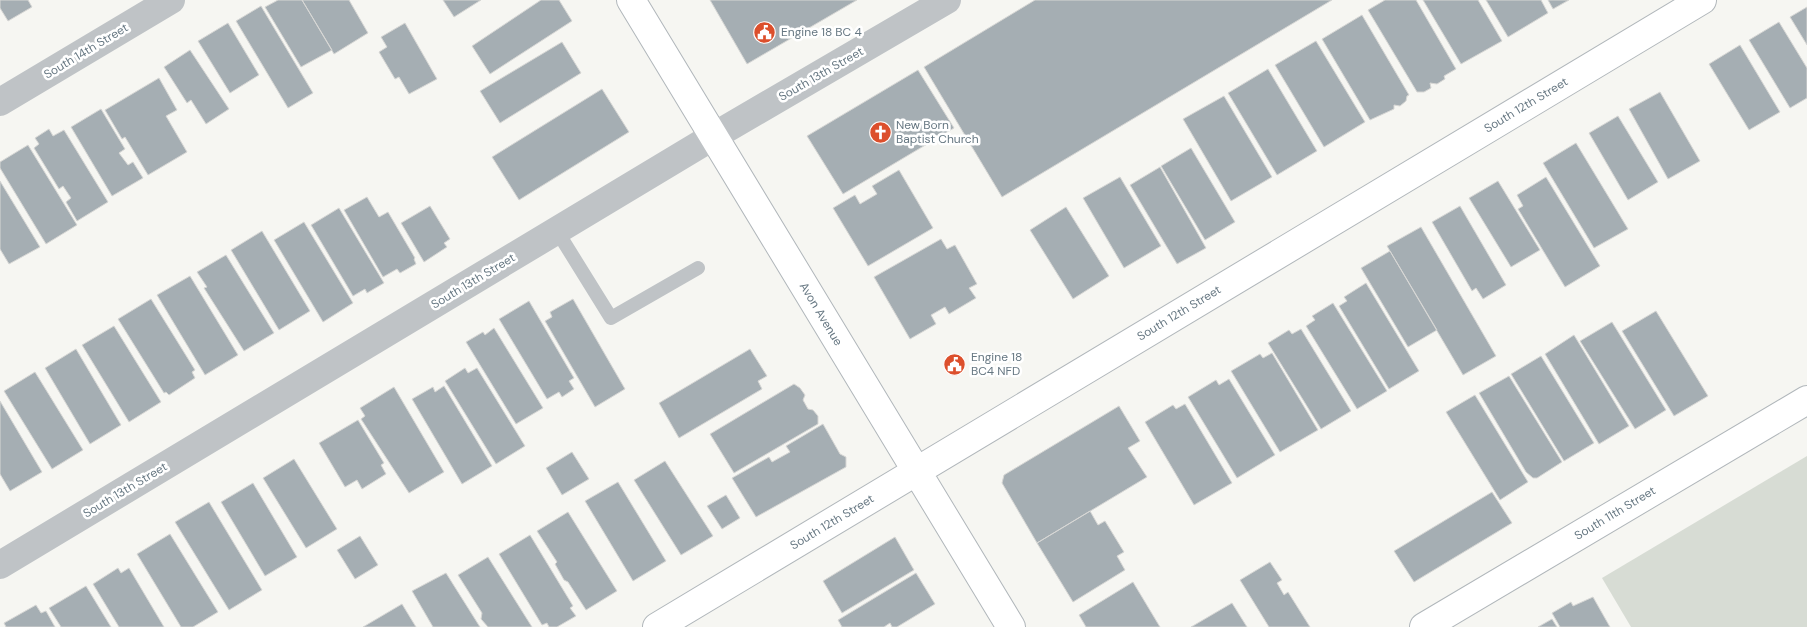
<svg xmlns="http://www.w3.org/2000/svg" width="1807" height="627" font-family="'DM Sans',sans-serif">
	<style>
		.green { fill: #d7dcd4 }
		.building { fill: #a5aeb3; stroke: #d7d7d5 }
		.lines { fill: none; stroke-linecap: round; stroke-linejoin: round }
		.secondary-casing { stroke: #b1b7bb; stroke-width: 30 }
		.lane { stroke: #bfc3c6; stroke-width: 14 }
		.street { stroke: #bfc3c6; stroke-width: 28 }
		.secondary { stroke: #fff; stroke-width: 28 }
		.labels { text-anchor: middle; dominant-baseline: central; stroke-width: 5; stroke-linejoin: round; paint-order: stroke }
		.poi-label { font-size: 12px; fill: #667782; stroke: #fff; text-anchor: start }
		.street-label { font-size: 12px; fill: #667782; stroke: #fff }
	</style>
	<rect width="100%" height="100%" fill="#f6f6f2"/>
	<!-- green -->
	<path class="green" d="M1807 456V627H1631L1602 578Z"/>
	<!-- building -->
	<path class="building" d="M0 0H28L32 7 8 21 0 8Z
		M278 0H302L332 50 301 67 265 7Z
		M302 0H349L368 33 334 54Z
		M443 0H481L454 17Z
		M541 0H559L572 21 490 74 472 46Z
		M710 0H857L747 64Z
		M1035 0H1332L1002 197 924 67Z
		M1385 0H1416L1456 69 1444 76 1445 79 1437 84 1430 83 1431 88 1424 92H1417L1368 10Z
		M1423 0H1478L1502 41 1461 64Z
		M1486 0H1541L1548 13 1508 37Z
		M1548 0H1569L1553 9Z
		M261 6 313 93 288 108 236 21Z
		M1807 7V45L1790 17Z
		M1362 15 1409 95 1407 96 1406 101 1400 106 1394 105V109L1370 120 1322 39Z
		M1779 22 1807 68V98L1790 108 1749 40Z
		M228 23 259 75 230 93 198 41Z
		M405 23 437 79 409 94 399 77 395 79 379 52 387 47 381 37Z
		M1316 41 1365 122 1324 147 1275 65Z
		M562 42 581 73 500 123 480 91Z
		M1740 45 1780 112 1749 130 1709 64Z
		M190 50 229 109 206 124 191 100 187 103 164 67Z
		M1268 69 1317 151 1277 175 1228 93Z
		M918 70 954 128 843 194 807 136Z
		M159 78 177 110 166 116 187 152 148 175 125 137 122 139 105 110Z
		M602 89 629 132 519 200 492 157Z
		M1660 92 1700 161 1668 179 1629 109Z
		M1224 96 1272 177 1231 201 1183 119Z
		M101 109 125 149 119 153 128 165 133 162 143 178 112 196 71 127Z
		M1618 116 1658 182 1628 200 1589 133Z
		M49 129 53 136 64 130 108 202 77 221 66 202 71 198 63 186 59 189 34 148 39 144 35 138Z
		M1576 143 1628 229 1594 248 1543 163Z
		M28 145 77 225 46 244 0 168V162Z
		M1191 148 1235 222 1205 240 1161 166Z
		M1160 167 1206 248 1177 264 1130 185Z
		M899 170 933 228 868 266 833 208 855 195 860 204 877 194 872 186Z
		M1120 177 1161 246 1124 268 1083 198Z
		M1546 177 1600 266 1565 287 1518 209 1523 206 1517 195Z
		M0 181 40 247 9 264 0 249Z
		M1498 181 1540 250 1511 267 1469 198Z
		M367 197 379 217 388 212 415 258 414 259 416 264 400 273 397 269 383 277 344 210Z
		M430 206 450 239 444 243 447 247 424 262 401 223Z
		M1460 206 1506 285 1483 299 1476 288 1472 291 1432 222Z
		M1066 207 1109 276 1073 299 1030 230Z
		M339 208 384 283 367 293 365 289 353 296 311 225Z
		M304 222 353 303 323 322 274 240Z
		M1421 227 1496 356 1463 375 1387 246Z
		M262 231 310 311 279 330 231 250Z
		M941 239 947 249 955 245 977 284 969 288 976 298 949 314 945 307 931 315 936 324 910 339 874 277Z
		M1390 251 1437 330 1408 347 1361 268Z
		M226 255 274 333 244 351 204 288 207 287 197 272Z
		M190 276 238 355 205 375 157 295Z
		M1366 283 1419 371 1389 389 1339 306 1347 301 1344 297Z
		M151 299 195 370 192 372 195 378 169 395 166 392 164 393 118 319Z
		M573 299 625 389 595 407 545 321 552 317 550 312Z
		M529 301 574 378 569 381 574 389 562 397 559 392 547 399 499 319Z
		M1333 303 1387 391 1357 409 1306 326 1315 320 1312 316Z
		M1656 311 1708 396 1674 416 1622 331Z
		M1612 322 1666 410 1635 429 1580 341Z
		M114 326 161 402 129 422 82 345Z
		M494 328 543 408 516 424 466 342 483 332 485 335Z
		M1301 329 1351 411 1321 429 1268 343 1289 330 1292 334Z
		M1574 335 1629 426 1599 444 1545 354Z
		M76 349 121 425 90 444 45 368Z
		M750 349 767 376 758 381 762 389 679 438 659 403Z
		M1272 353 1318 430 1280 452 1231 371 1260 354 1263 358Z
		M1541 356 1594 443 1564 461 1511 374Z
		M465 368 468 373 477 368 525 446 496 464 445 381Z
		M35 372 83 450 52 469 4 391Z
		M1509 376 1562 462 1537 478H1533L1526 472 1479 393Z
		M1229 379 1275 455 1237 478 1188 397 1216 380 1219 385Z
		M794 384 800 388 805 395 803 400 808 409 813 410 818 416V424L734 473 710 434Z
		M444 386 492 466 462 484 412 399 433 387 435 392Z
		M394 387 444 472 409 493 361 419 365 416 360 408Z
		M1475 395 1528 482 1500 500 1446 412Z
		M0 401 42 472 10 491 0 474Z
		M1185 404 1232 483 1194 505 1145 422 1173 405 1176 409Z
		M1119 406 1140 441 1128 448 1147 477 1037 543 1002 483 1004 475Z
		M358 420 384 463 381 465 386 474 362 489 357 480 345 487 319 443Z
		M823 424 840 454 846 457V467L756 517 732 478 769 457 772 462 790 452 786 446Z
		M572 452 589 479 562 495 546 468Z
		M294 459 337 529 306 548 263 478Z
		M665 461 713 536 681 555 634 480Z
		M618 482 666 561 633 581 585 501Z
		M253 483 297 557 265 576 221 502Z
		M1492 492 1512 523 1414 582 1394 551Z
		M726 495 740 518 722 529 707 506Z
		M209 502 262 590 229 610 175 522Z
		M1090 511 1098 525 1105 521 1124 552 1117 556 1125 570 1073 602 1037 543Z
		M568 512 617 591 586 610 568 582 564 580 555 564 557 562 537 531Z
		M170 534 218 612 193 627H181L137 554Z
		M530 535 573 606 570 608 576 616 557 627H549L547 623 542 625 499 554Z
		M360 536 378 565 355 579 337 550Z
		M895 537 914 570 842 613 823 581Z
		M488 557 532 627H488L481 619 482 613 458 575Z
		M1270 562 1282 580 1277 583 1284 595 1288 592 1310 627H1269L1240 580Z
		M118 568 121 573 129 568 164 627H119L93 584Z
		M446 573 480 627H433L412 591Z
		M916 573 935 604 897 627H892L890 623 884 627H842L838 620Z
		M1133 582 1160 627H1086L1079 615Z
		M86 586 111 627H61L49 608Z
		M1593 597 1610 627H1560L1552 613 1571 602 1573 606Z
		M1232 603 1247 627H1191Z
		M402 604 416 627H363Z
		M36 605 41 613 46 611 55 627H6L4 623Z
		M1552 619 1557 627H1538Z"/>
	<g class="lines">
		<defs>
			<path id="secondary" d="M631 0 1011 627
				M657 627 1702 0
				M1424 627 1807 400"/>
		</defs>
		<!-- secondary casing -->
		<use href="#secondary" class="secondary-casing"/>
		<!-- lane -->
		<path class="lane" d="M557 231 611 318 698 268"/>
		<!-- street -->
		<path class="street" d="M0 102 171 0
			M0 565 714 136 947 0"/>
		<!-- secondary -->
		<use href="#secondary" class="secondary"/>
	</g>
	<!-- icons -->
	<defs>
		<symbol id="civic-disc" viewBox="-11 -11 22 22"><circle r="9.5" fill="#dc4f2c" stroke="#fff"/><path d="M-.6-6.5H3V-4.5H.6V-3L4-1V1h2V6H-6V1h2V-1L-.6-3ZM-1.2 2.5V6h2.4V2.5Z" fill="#fff"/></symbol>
		<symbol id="church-disc" viewBox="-11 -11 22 22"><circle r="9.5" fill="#dc4f2c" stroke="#fff"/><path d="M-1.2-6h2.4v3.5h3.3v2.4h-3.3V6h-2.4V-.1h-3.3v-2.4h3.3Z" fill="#fff"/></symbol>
	</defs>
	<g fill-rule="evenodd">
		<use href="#civic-disc" x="752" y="20" width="25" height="25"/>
		<use href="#church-disc" x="868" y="120" width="25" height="25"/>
		<use href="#civic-disc" x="942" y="352" width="25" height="25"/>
	</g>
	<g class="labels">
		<!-- poi labels -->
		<g class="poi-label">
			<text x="781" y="32">Engine 18 BC 4</text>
			<text x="896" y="125">New Born<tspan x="896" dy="14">Baptist Church</tspan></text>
			<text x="971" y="357">Engine 18<tspan x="971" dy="14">BC4 NFD</tspan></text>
		</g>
		<!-- street labels -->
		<g class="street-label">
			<text transform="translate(86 51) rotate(-31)">South 14th Street</text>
			<text transform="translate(821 74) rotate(-30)">South 13th Street</text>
			<text transform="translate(1526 105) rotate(-31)">South 12th Street</text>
			<text transform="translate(473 281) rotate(-31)">South 13th Street</text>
			<text transform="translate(1179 313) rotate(-31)">South 12th Street</text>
			<text transform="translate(821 314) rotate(59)">Avon Avenue</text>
			<text transform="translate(125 490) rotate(-31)">South 13th Street</text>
			<text transform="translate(1615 513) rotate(-31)">South 11th Street</text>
			<text transform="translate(832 522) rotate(-31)">South 12th Street</text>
		</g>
	</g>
</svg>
